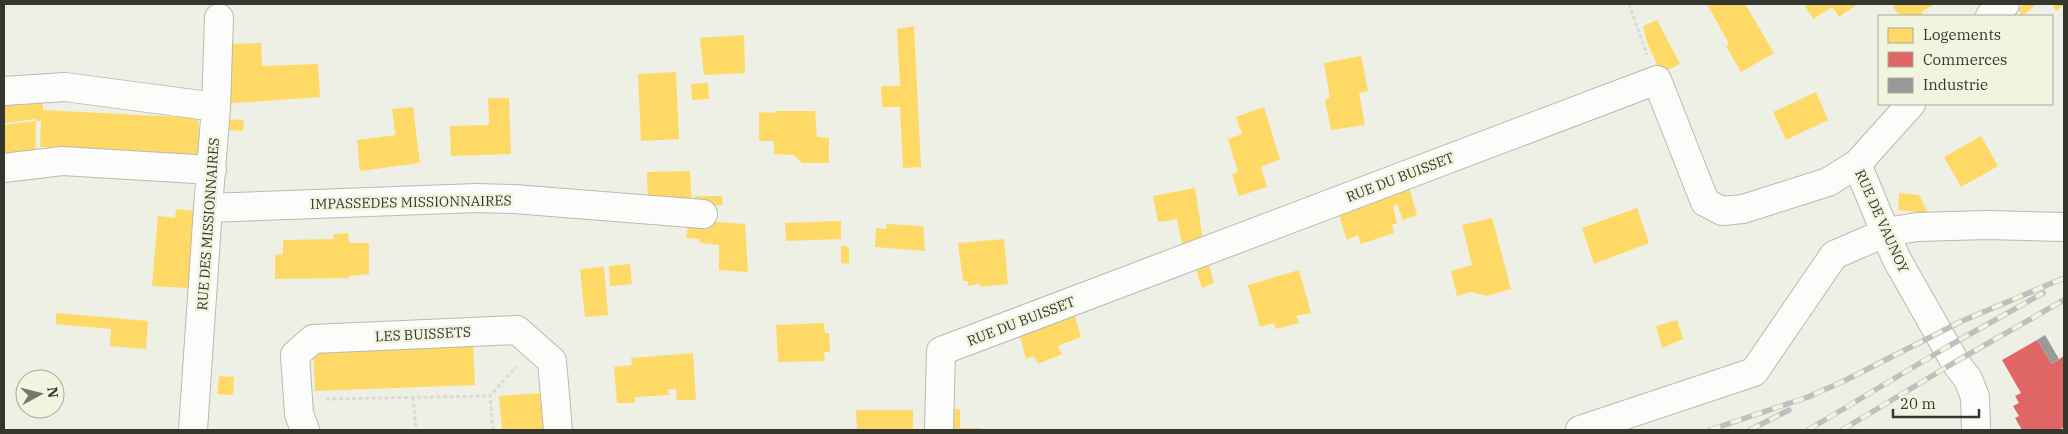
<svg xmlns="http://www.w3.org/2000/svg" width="2068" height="434" font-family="'IBM Plex Serif',serif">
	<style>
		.homes { fill: #ffd966 }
		.shops { fill: #e06666 }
		.industry { fill: #999 }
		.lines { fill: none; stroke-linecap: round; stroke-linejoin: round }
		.minor-casing { stroke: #b9bab1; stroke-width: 30 }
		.path { stroke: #dadad7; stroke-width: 3; stroke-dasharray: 4 2.5; stroke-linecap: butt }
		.minor { stroke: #fcfdfb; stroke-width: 28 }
		.rail-casing { stroke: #bfc0bd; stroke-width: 5.5 }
		.rail { stroke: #f1f5e0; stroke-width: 4; stroke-dasharray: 11; stroke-linecap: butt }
		.labels { text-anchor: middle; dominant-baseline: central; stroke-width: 5; stroke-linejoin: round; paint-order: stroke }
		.street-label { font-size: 14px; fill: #35372f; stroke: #f1f5e0 }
	</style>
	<rect width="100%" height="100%" fill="#eef0e5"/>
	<!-- homes -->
	<path class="homes" d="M1707 4H1745L1774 53 1741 72 1726 46 1729 44Z
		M1804 4H1858L1839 17 1832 7 1813 19Z
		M1892 4H1935L1921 12 1923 16H1899Z
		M2024 4H2037L2022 16 2018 9Z
		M2052 4H2064V5L2056 11Z
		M1657 20 1680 64 1661 73 1647 42 1643 26Z
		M914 26 921 167 903 168 900 107H882L881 86H900L897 29Z
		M744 35 745 73 704 75 700 38Z
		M261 43 262 66 318 64 320 97 222 104 231 44Z
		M1361 56 1368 91 1359 93 1365 125 1331 130 1325 100 1330 98 1324 63Z
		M676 72 679 139 641 141 638 74Z
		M708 83 709 99 692 100 691 84Z
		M1816 92 1828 120 1786 140 1773 112Z
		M43 98V110L198 118 200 146 199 156 40 147 41 121H36L35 156 4 159V125L36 121V119L4 123V103Z
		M488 98H509L511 154 451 156 450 126 489 125Z
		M413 107 420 163 360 171 357 140 395 135 392 109Z
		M1264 107 1280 159 1261 167 1267 187 1239 196 1232 174 1238 172 1228 139 1242 134 1236 117Z
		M775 111H815L817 137 829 138V163H802L794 155 774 154V141H759V112L774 113Z
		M221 119 244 120 243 131 220 129Z
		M1981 136 1998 166 1961 187 1944 157Z
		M690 171 692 207 648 203 647 172Z
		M1408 184 1417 215 1403 220 1397 204 1393 207 1397 223 1392 225 1394 233 1361 244 1358 235 1347 240 1337 209Z
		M1195 188 1204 247 1184 254 1177 219 1158 222 1153 196Z
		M1899 193 1919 195 1928 213 1898 210Z
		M695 196H722L723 205 696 207Z
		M1637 208 1649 243 1594 264 1582 228Z
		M176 209 194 211 188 288 152 286 158 216 175 218Z
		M1492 218 1511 289 1487 296 1471 292 1457 296 1451 271 1472 265 1462 225Z
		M689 220 745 224 748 272 719 270V245L700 243 699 239 686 238Z
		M841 221V239L786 241 785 223Z
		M887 224 923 226 925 251 875 247 876 228 886 229Z
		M348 233 349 243H369V274L349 276V278L275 279V255L283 254V240L334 239 333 234Z
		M1004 239 1008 284 981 287 979 284 968 286V281H963L958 243Z
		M841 246 849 247V264L841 263Z
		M1207 258 1214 283 1202 288 1194 263Z
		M630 264 632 284 610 286 609 266Z
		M604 267 608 315 585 317 580 269Z
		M1299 270 1311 313 1296 316 1299 323 1276 329 1274 323 1260 327 1248 285Z
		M1072 307 1081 337 1058 346 1062 354 1038 364 1034 356 1026 359 1018 328Z
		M56 313 148 321 146 349 110 346 111 329 56 324Z
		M1677 320 1683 339 1662 348 1656 326Z
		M824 323 825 333H829L830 352H824L825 361 778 362 776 325Z
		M473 345 475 385 315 391 313 351Z
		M693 353 696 400H677L676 389H668L669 395 635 397V403H617L614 367 632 365 631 358Z
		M219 376 234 377 233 395 217 394Z
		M540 393 543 430H502L499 396Z
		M946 409H960V428H981V430H946Z
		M856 410H913V430H857Z"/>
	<!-- shops -->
	<path class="shops" d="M2037 340 2052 364 2064 356V427L2058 430H2022L2015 418 2019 416 2013 406 2019 403 2015 396 2021 393 2002 360Z"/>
	<!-- industry -->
	<path class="industry" d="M2045 335 2059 359 2052 364 2037 340Z"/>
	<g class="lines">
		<defs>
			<path id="minor" d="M1990 16 2005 4
				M4 91 65 87 216 107
				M1857 164 1896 258 1955 362 1968 379 1975 397 1976 430
				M4 168 62 161 212 170
				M208 208 477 198 514 199 703 214
				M193 430 208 208 216 107 219 18
				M305 430 299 414 295 355 313 339 517 330 552 361 558 430
				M939 430 941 351 1657 80 1705 202 1722 211 1743 209 1828 182 1857 164 1911 104
				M1580 430 1754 372 1834 255 1887 232 1917 227 1988 225 2064 227"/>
		</defs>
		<!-- minor casing -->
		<use href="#minor" class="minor-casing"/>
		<!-- path -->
		<path class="path" d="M1629 4 1647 55
			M413 397 416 430
			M326 399 490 396
			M493 430 490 396 516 367"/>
		<!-- minor -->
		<use href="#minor" class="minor"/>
		<defs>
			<path id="rail" d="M1710 430 1808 397 1844 381 1962 321 2064 278
				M1750 430 1789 410
				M1808 430 1947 347 2043 293
				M1842 430 1955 362 2064 300"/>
		</defs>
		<!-- rail casing -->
		<use href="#rail" class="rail-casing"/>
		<!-- rail -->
		<use href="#rail" class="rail"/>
	</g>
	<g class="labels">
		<!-- street labels -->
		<g class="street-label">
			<text transform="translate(1400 177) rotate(-21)">RUE DU BUISSET</text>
			<text transform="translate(411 202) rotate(-1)">IMPASSEDES MISSIONNAIRES</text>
			<text transform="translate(1882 221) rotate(66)">RUE DE VAUNOY</text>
			<text transform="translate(208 224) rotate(-86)">RUE DES MISSIONNAIRES</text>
			<text transform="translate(1021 321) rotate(-21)">RUE DU BUISSET</text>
			<text transform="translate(423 334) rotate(-3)">LES BUISSETS</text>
		</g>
	</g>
	<!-- border -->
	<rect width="2068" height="434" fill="none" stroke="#35372f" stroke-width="10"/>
	<!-- legend -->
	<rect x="1878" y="15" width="175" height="90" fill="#f1f5e0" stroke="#a6a999"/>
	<rect x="1888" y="28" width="25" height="15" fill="#ffd966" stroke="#a6a999"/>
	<text x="1923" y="40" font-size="15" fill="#35372f">Logements</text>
	<rect x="1888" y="52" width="25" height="15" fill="#e06666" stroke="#a6a999"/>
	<text x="1923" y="65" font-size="15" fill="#35372f">Commerces</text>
	<rect x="1888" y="78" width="25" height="15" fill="#999999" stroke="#a6a999"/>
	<text x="1923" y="90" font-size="15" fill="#35372f">Industrie</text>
	<!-- north arrow -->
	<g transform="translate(40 394) rotate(83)"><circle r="24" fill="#f1f5e0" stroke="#a6a999"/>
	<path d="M0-4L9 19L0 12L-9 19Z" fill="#76786f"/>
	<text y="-8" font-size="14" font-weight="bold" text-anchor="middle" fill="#35372f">N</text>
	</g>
	<!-- scale -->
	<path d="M1893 409v8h86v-8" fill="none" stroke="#35372f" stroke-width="2.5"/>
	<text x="1900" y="409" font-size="15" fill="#35372f" stroke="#f1f5e0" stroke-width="4" paint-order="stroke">20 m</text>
</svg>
